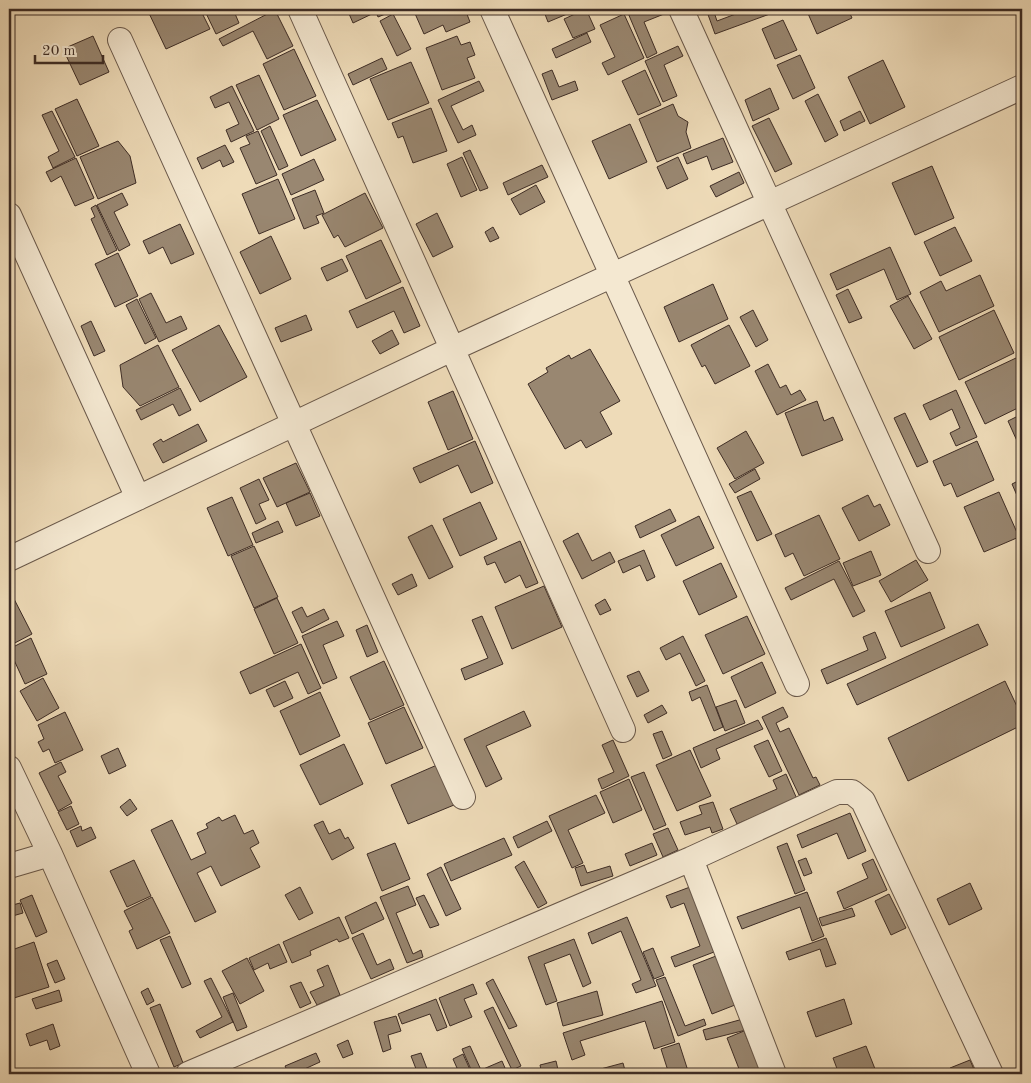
<svg xmlns="http://www.w3.org/2000/svg" width="1031" height="1083" font-family="'Old Standard TT',serif">
	<style>
		.building { fill: #998771; stroke: #3d2c25 }
		.lines { fill: none; stroke-linecap: round; stroke-linejoin: round }
		.minor-casing { stroke: #69584a; stroke-width: 26 }
		.minor { stroke: #f4e8d1; stroke-width: 24 }
	</style>
	<rect width="100%" height="100%" fill="#eedbb8"/>
	<filter id="stains"><feTurbulence type="fractalNoise" baseFrequency=".004" numOctaves="4"/><feColorMatrix values="0 0 0 0 .2 0 0 0 0 .09 0 0 0 0 .02 0 0 0 .5 -.17"/></filter>
	<radialGradient id="worn" r=".72"><stop offset=".6" stop-color="#630" stop-opacity="0"/><stop offset="1" stop-color="#630" stop-opacity=".3"/></radialGradient>
	<!-- building -->
	<path class="building" d="M147 9H200L210 29 166 49Z
		M204 9H233L239 23 216 34Z
		M347 9H395V10L378 17 376 12 353 23Z
		M413 9H465L470 22 446 32 443 25 424 34Z
		M543 9H579L548 22Z
		M586 9 595 29 573 38 564 19Z
		M638 9H662L664 14 644 22 657 53 647 58 628 13Z
		M706 9H713L717 21 749 9H777L778 11 715 34Z
		M806 9H848L852 18 817 34Z
		M275 10 293 46 267 59 253 31 223 46 219 39Z
		M393 14 411 49 397 56 380 21Z
		M624 14 644 58 608 75 602 63 615 57 600 25Z
		M783 20 797 50 775 59 762 29Z
		M587 33 591 42 556 58 552 49Z
		M93 36 109 72 80 85 63 49Z
		M457 36 461 45 470 42 475 55 467 58 475 78 442 90 426 48Z
		M678 46 683 56 664 65 677 96 663 102 645 61Z
		M294 49 316 96 284 110 263 64Z
		M800 55 815 88 793 99 777 65Z
		M382 58 387 69 353 85 348 74Z
		M883 60 905 107 870 124 848 77Z
		M411 62 429 103 388 120 370 79Z
		M552 70 559 87 575 81 578 90 552 100 542 74Z
		M645 70 661 105 638 115 622 81Z
		M259 75 279 119 257 130 236 85Z
		M479 81 484 91 451 106 463 130 472 125 476 135 458 143 438 100Z
		M232 86 254 131 231 142 226 130 239 124 229 102 215 108 210 97Z
		M770 88 779 109 753 121 745 100Z
		M818 94 838 135 825 142 805 101Z
		M77 99 99 146 77 156 55 109Z
		M317 100 336 140 301 156 283 115Z
		M673 104 678 116 688 122 686 132 691 148 657 162 639 119Z
		M431 108 447 151 413 163 403 136 398 138 392 123Z
		M52 111 75 157 53 168 48 157 59 151 42 115Z
		M860 111 865 121 844 131 840 121Z
		M769 118 792 164 775 172 752 126Z
		M630 124 647 162 609 179 592 141Z
		M270 126 288 166 279 170 261 131Z
		M258 131 277 175 256 184 240 148 250 144 246 136Z
		M723 138 733 162 712 170 707 156 687 164 683 154Z
		M118 141 130 156 136 183 98 199 80 157Z
		M225 145 234 162 223 167 220 160 202 169 197 158Z
		M470 150 488 188 480 191 463 153Z
		M462 157 477 190 461 197 447 164Z
		M678 157 688 179 667 189 657 167Z
		M76 158 94 198 75 206 61 176 51 182 46 172Z
		M314 159 324 180 291 195 282 174Z
		M542 165 548 177 508 195 503 183Z
		M932 166 954 218 915 235 892 183Z
		M739 172 744 183 716 197 710 186Z
		M278 179 295 219 259 234 242 194Z
		M536 185 545 202 520 215 511 199Z
		M315 190 324 213 316 216 319 223 304 229 292 199Z
		M122 193 128 205 114 212 130 245 119 251 97 205Z
		M365 193 383 228 345 247 338 235 334 238 322 215Z
		M96 205 117 250 107 255 91 219 95 217 91 208Z
		M437 213 453 247 433 257 416 224Z
		M180 224 194 254 171 264 163 247 149 254 143 241Z
		M493 227 499 238 490 242 485 232Z
		M955 227 972 261 940 276 924 242Z
		M271 236 291 279 260 294 240 252Z
		M381 240 401 282 366 299 346 256Z
		M890 247 911 294 897 300 884 269 837 290 830 274Z
		M118 253 138 296 115 307 95 264Z
		M342 259 348 271 327 281 321 268Z
		M980 275 994 306 939 332 920 292 941 281 946 291Z
		M713 284 728 319 679 342 664 307Z
		M403 287 420 326 404 333 394 311 357 328 349 311Z
		M848 289 862 318 849 323 836 295Z
		M151 293 166 323 181 316 187 329 159 342 139 299Z
		M908 296 932 339 914 349 890 306Z
		M137 299 156 338 145 344 126 305Z
		M753 310 768 340 756 347 740 317Z
		M994 310 1014 353 959 380 939 337Z
		M306 315 312 330 281 342 275 328Z
		M91 321 105 351 94 356 81 326Z
		M219 325 247 377 200 402 172 350Z
		M729 325 750 366 715 384 705 365 702 367 691 345Z
		M392 330 399 344 380 354 372 341Z
		M158 345 179 387 140 406 123 387 120 365Z
		M590 349 620 401 600 412 612 434 586 448 581 440 565 449 528 384 548 372 546 368 569 355 571 359Z
		M1016 358 1022 370V406L985 424 965 382Z
		M768 364 780 388 786 385 791 395 800 390 806 400 777 415 755 371Z
		M180 388 191 410 179 416 173 404 141 420 136 410Z
		M956 390 977 437 956 446 950 433 960 428 952 409 930 420 923 405Z
		M453 391 473 439 448 450 428 402Z
		M817 401 824 421 833 417 843 440 802 456 785 413Z
		M905 413 928 462 917 467 894 418Z
		M1022 414V452L1008 421Z
		M198 424 207 441 163 463 153 444 161 439 163 442Z
		M746 431 764 463 735 479 717 448Z
		M475 441 493 483 471 493 458 465 420 483 413 468Z
		M977 441 994 480 957 497 951 483 944 486 933 461Z
		M296 463 310 492 277 507 263 478Z
		M755 469 760 479 735 493 729 484Z
		M259 479 269 500 259 504 266 519 256 524 240 488Z
		M1022 479V507L1012 484Z
		M751 491 772 534 757 541 737 497Z
		M999 492 1019 537 984 552 964 507Z
		M310 493 320 516 296 526 286 503Z
		M868 495 874 507 880 504 890 525 859 541 842 508Z
		M232 497 253 545 228 556 207 508Z
		M480 502 497 539 460 556 443 519Z
		M670 509 676 521 640 538 635 526Z
		M819 515 840 559 804 576 793 553 785 557 775 535Z
		M699 516 714 548 676 566 661 535Z
		M278 521 283 532 256 543 252 533Z
		M432 525 453 567 429 579 408 537Z
		M578 533 592 561 610 552 615 562 582 579 563 541Z
		M520 541 538 583 526 588 520 575 505 583 495 562 487 565 484 557Z
		M254 546 278 597 254 608 231 556Z
		M644 550 655 577 647 581 640 565 623 573 618 561Z
		M871 551 881 575 853 586 843 563Z
		M916 560 928 580 891 602 879 581Z
		M839 561 865 611 853 617 834 579 791 600 785 588Z
		M721 563 737 597 699 615 683 581Z
		M412 574 417 586 398 595 392 584Z
		M544 586 562 627 512 649 495 607Z
		M930 592 945 628 901 647 885 611Z
		M12 595 32 634 9 646V596Z
		M277 598 298 643 274 654 254 609Z
		M605 599 611 610 600 615 595 605Z
		M302 607 307 617 324 609 329 619 302 633 292 612Z
		M482 616 503 664 465 680 461 669 488 658 472 620Z
		M747 616 765 654 723 674 705 635Z
		M337 621 344 636 323 645 337 678 323 684 302 636Z
		M978 624 988 645 857 705 847 684Z
		M367 625 378 652 367 657 356 630Z
		M875 632 886 658 827 684 821 670 868 650 863 637Z
		M683 636 705 681 696 686 680 653 666 660 660 648Z
		M31 638 47 674 25 684 9 649Z
		M301 644 321 688 308 694 298 672 250 694 240 672Z
		M384 661 404 705 370 720 350 677Z
		M762 662 776 693 745 708 731 677Z
		M639 671 649 691 637 697 627 676Z
		M43 678 59 708 37 721 20 691Z
		M285 681 293 698 274 707 266 690Z
		M1005 681 1022 717V725L908 781 888 738Z
		M707 685 723 727 714 731 700 697 692 701 689 692Z
		M320 692 340 736 300 755 280 711Z
		M736 700 745 723 725 731 716 707Z
		M662 705 667 713 648 723 644 715Z
		M404 707 423 748 386 764 368 723Z
		M783 707 788 717 776 723 780 732 789 728 813 778 816 777 820 785 799 795 762 717Z
		M524 711 531 726 486 746 502 779 486 787 464 739Z
		M65 712 83 750 55 763 49 749 43 752 38 742 44 739 38 725Z
		M758 720 763 729 716 749 720 759 701 768 693 748Z
		M662 731 672 755 663 759 653 734Z
		M613 740 629 776 602 789 598 779 614 772 602 745Z
		M768 740 782 771 769 777 754 746Z
		M344 744 363 784 320 805 300 765Z
		M118 748 126 766 109 774 101 756Z
		M690 750 711 796 677 811 656 765Z
		M61 762 66 772 58 776 72 803 58 811 39 773Z
		M437 765 454 805 408 824 391 785Z
		M644 772 666 825 654 830 631 777Z
		M786 774 797 799 737 824 730 809 777 789 773 780Z
		M629 779 642 810 613 823 600 792Z
		M596 795 605 813 568 830 583 863 572 868 549 816Z
		M130 799 137 809 127 816 120 807Z
		M713 802 723 829 712 833 710 827 685 835 680 822 702 814 699 806Z
		M71 806 79 824 67 830 58 812Z
		M850 813 866 851 848 859 837 833 802 848 797 835Z
		M235 815 244 834 253 830 259 843 250 848 260 867 221 886 211 866 197 873 216 912 195 922 151 830 172 820 191 860 206 853 197 833 208 828 206 824 219 817 222 821Z
		M323 821 329 834 340 829 345 839 348 837 354 848 332 860 314 825Z
		M547 821 552 831 518 848 513 837Z
		M81 826 82 831 91 827 96 838 77 847 70 831Z
		M668 828 678 850 663 857 653 834Z
		M504 838 512 855 451 881 444 864Z
		M395 843 410 879 382 891 367 854Z
		M652 843 657 855 630 866 625 854Z
		M787 843 805 890 795 894 777 847Z
		M806 858 812 873 804 876 798 861Z
		M873 859 887 890 844 909 837 892 868 878 862 864Z
		M134 860 151 896 127 907 110 871Z
		M524 861 547 903 538 908 515 867Z
		M584 865 587 873 610 866 613 876 581 886 575 868Z
		M441 867 461 909 446 916 427 874Z
		M970 883 982 909 949 925 937 899Z
		M408 886 416 905 396 913 413 954 421 950 423 957 407 963 380 897Z
		M300 887 313 913 299 920 285 895Z
		M690 887 714 952 675 967 671 957 700 946 684 903 671 908 666 896Z
		M807 892 824 936 812 941 800 907 742 929 737 917Z
		M889 894 906 928 891 935 875 901Z
		M32 895 47 932 36 937 20 900Z
		M424 895 439 925 430 928 416 898Z
		M152 897 170 933 137 949 129 931 133 929 124 911Z
		M376 902 384 919 352 934 345 917Z
		M20 903 23 913 9 917V906Z
		M852 908 855 916 822 926 819 918Z
		M339 917 349 938 339 942 337 939 310 951 311 955 292 963 283 942Z
		M627 917 656 986 636 993 632 984 641 980 621 931 592 944 588 933Z
		M363 933 377 965 390 959 394 969 371 979 352 938Z
		M170 936 191 984 182 988 160 940Z
		M826 938 836 964 826 967 820 949 789 960 786 952Z
		M574 939 591 983 583 987 570 954 544 964 557 1001 546 1005 528 957Z
		M34 942 49 987 14 998 9 982V951Z
		M279 944 287 962 270 969 268 963 254 970 249 958Z
		M653 948 664 975 654 979 643 952Z
		M716 956 735 1005 712 1014 693 965Z
		M247 958 264 991 240 1004 222 971Z
		M57 960 65 979 55 983 47 964Z
		M328 965 340 995 317 1005 310 992 324 986 317 970Z
		M665 977 685 1026 704 1019 706 1025 678 1036 656 980Z
		M211 978 233 1022 200 1038 196 1031 222 1017 204 981Z
		M493 979 517 1026 509 1029 486 983Z
		M301 982 311 1003 300 1008 290 986Z
		M473 984 477 994 464 999 472 1017 450 1026 439 998Z
		M148 988 154 1001 147 1005 141 992Z
		M59 990 62 1001 36 1009 32 999Z
		M597 991 603 1015 563 1026 557 1003Z
		M233 993 247 1027 237 1031 223 997Z
		M436 999 447 1027 437 1031 430 1014 402 1024 398 1014Z
		M844 999 852 1024 816 1037 807 1012Z
		M662 1001 675 1042 654 1049 645 1021 580 1041 585 1055 572 1060 563 1033Z
		M160 1004 183 1063 174 1067 150 1008Z
		M493 1007 521 1066 512 1070 484 1011Z
		M396 1016 401 1031 388 1035 391 1049 383 1052 374 1022Z
		M743 1019 746 1030 706 1040 703 1030Z
		M53 1024 60 1046 50 1050 47 1040 30 1046 26 1034Z
		M744 1031 760 1070 749 1074H741L727 1038Z
		M348 1040 353 1054 343 1058 337 1045Z
		M679 1043 689 1074H669L661 1049Z
		M470 1046 481 1070 502 1061 505 1068 491 1074H473L462 1049Z
		M866 1046 877 1074H839L833 1058Z
		M316 1053 320 1062 298 1072V1074H289L285 1066Z
		M421 1053 429 1074H418L411 1056Z
		M463 1054 472 1074H443L457 1068 453 1059Z
		M970 1060 976 1074H952L950 1068Z
		M556 1061 559 1074H542L540 1065Z
		M623 1063 626 1074H582Z"/>
	<g class="lines">
		<defs>
			<path id="minor" d="M300 9 623 730
				M492 9 797 684
				M681 9 928 551
				M120 40 463 797
				M9 215 138 498
				M9 559 452 349 1022 87
				M9 768 50 854 148 1074
				M691 859 774 1074
				M9 866 50 854
				M188 1074 691 859 837 792H852L863 801 991 1074"/>
		</defs>
		<!-- minor casing -->
		<use href="#minor" class="minor-casing"/>
		<!-- minor -->
		<use href="#minor" class="minor"/>
	</g>
	<!-- margin -->
	<rect width="1031" height="1083" fill="none" stroke="#eedbb8" stroke-width="30"/>
	<rect x="10" y="10" width="1011" height="1063" fill="none" stroke="#3d2c25" stroke-width="2.5"/>
	<rect x="15" y="15" width="1001" height="1053" fill="none" stroke="#3d2c25"/>
	<!-- scale -->
	<path d="M35 55v8h68v-8" fill="none" stroke="#3d2c25" stroke-width="2.5"/>
	<text x="42" y="55" font-size="15" fill="#3d2c25" stroke="#f4e8d1" stroke-width="4" paint-order="stroke">20 m</text>
	<rect width="100%" height="100%" filter="url(#stains)"/>
	<rect width="100%" height="100%" fill="url(#worn)"/>
</svg>
